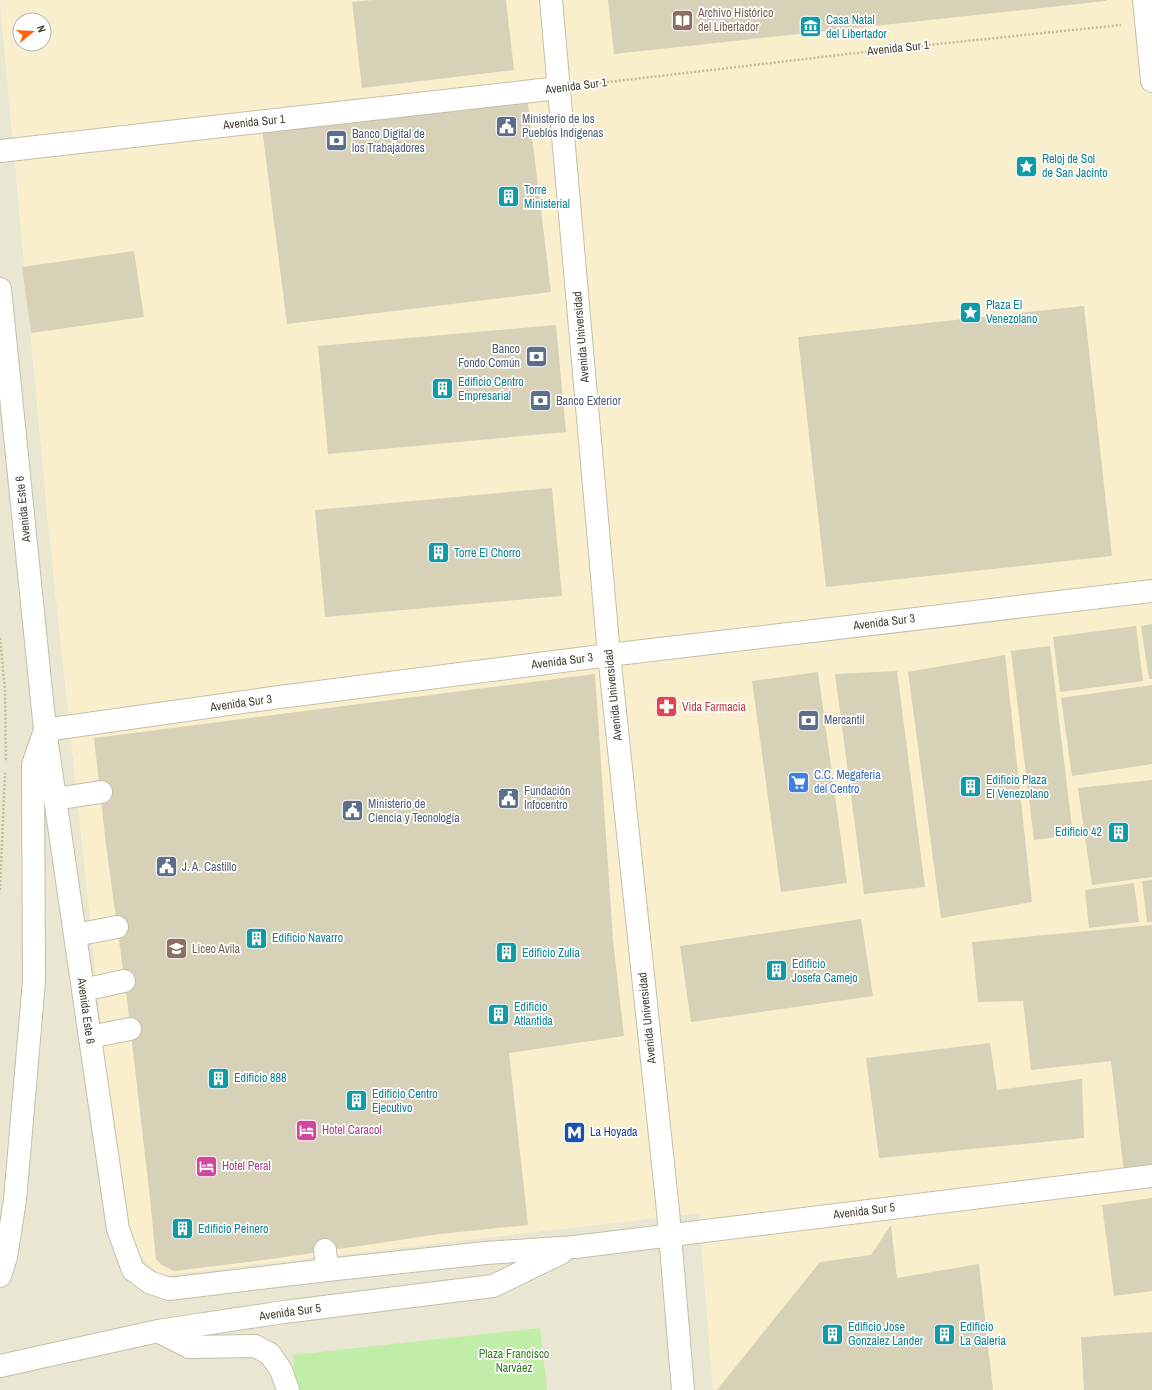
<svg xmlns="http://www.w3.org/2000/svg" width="1152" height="1390" font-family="'Archivo Narrow',sans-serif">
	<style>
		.residential { fill: #e9e6d1 }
		.commercial { fill: #f9efcc; fill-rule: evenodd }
		.green { fill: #c0eda7 }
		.building { fill: #d7d1b8 }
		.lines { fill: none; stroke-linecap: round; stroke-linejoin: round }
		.minor-casing { stroke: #c3bfa8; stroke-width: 24 }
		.path { stroke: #c4bc95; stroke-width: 2.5; stroke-dasharray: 2 2; stroke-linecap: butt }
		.minor { stroke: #fff; stroke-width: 22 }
		.labels { text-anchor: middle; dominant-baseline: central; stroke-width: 3.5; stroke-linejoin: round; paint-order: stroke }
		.education-label { font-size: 12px; fill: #785e54; stroke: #fff; text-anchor: start }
		.culture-label { font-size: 12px; fill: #0d838f; stroke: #fff; text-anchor: start }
		.street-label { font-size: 12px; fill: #474333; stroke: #fff }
		.service-label { font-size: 12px; fill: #4e5e75; stroke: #fff; text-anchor: start }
		.health-label { font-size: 12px; fill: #be3a42; stroke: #fff; text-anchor: start }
		.shop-label { font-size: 12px; fill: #366cbe; stroke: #fff; text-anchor: start }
		.hotel-label { font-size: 12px; fill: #b23c85; stroke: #fff; text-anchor: start }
		.transit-label { font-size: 12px; fill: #164399; stroke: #fff; text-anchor: start }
		.park-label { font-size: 12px; fill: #317f20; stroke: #fff }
	</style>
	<rect width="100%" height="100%" fill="#f4f2e4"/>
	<!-- residential -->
	<path class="residential" d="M0 4 48 523 120 1202 163 1275 699 1213 713 1390H0Z"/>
	<!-- commercial -->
	<path class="commercial" d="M0 0H1152V1390H713L699 1213 163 1275 154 1270 138 1252 120 1202 48 523ZM20 20H44V44H20Z"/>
	<!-- green -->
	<path class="green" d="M540 1328 547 1390H297L293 1355Z"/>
	<!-- building -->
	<path class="building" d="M373 0H506L514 70 362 88 352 2Z
		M608 0H1106V1L614 54Z
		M527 96 551 292 287 324 262 128Z
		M134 251 144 317 31 333 22 267Z
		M1084 306 1112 556 826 587 798 337Z
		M556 325 566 432 328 454 318 346Z
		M552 488 562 596 325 617 315 510Z
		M1152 624V679H1149L1141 626Z
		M1136 626 1143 681 1060 692 1053 637Z
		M1050 646 1073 835 1034 840 1011 651Z
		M1005 655 1032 902 941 918 908 672Z
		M897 671 925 887 864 894 835 674Z
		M818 672 847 883 781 892 752 681Z
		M595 674 613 940 624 1036 509 1053 528 1225 440 1234 272 1259 174 1271 162 1265 156 1259 150 1199 127 999 106 845 94 738Z
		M1152 685V764L1072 776 1061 698Z
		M1152 780V877L1092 885 1078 788Z
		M1152 880V922H1147L1142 881Z
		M1134 883 1139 922 1089 928 1085 890Z
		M861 919 873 996 691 1022 680 946Z
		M1152 925V1170L1124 1173 1111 1061 1031 1070 1023 1001 978 1002 972 942Z
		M990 1043 997 1090 1082 1079 1084 1138 879 1158 866 1058Z
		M1152 1198V1291L1114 1296 1102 1205Z
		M891 1225 897 1278 979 1264 993 1390H717L820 1262 871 1255Z
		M1152 1332V1390H1084L1081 1337Z"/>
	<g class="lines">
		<defs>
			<path id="minor" d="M551 0 609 655 668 1211 683 1390
				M1144 0 1152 81
				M0 151 559 88
				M0 289 45 730 33 765 34 981 15 1200 6 1257 0 1276
				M1152 591 609 655 272 698 45 730 118 1229 133 1270 149 1282 169 1289 327 1270 486 1253 575 1247 1152 1176
				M55 799 101 792
				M75 935 117 927
				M83 990 124 981
				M90 1037 130 1029
				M325 1250 327 1270
				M158 1331 189 1347 255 1346 270 1354 281 1370 288 1390
				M0 1366 158 1331 284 1312 493 1286 561 1253"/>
		</defs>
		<!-- minor casing -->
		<use href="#minor" class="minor-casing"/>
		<!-- path -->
		<path class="path" d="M583 85 899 48 1121 25
			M0 638 5 690 6 762
			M0 890 5 773"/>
		<!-- minor -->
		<use href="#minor" class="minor"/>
	</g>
	<!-- icons -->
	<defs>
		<symbol id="library-square" viewBox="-11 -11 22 22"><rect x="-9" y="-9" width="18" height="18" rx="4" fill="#8d6e63" stroke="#fff"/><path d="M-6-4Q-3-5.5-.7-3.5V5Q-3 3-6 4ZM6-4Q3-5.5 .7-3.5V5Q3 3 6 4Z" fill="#fff"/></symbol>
		<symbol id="museum-square" viewBox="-11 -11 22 22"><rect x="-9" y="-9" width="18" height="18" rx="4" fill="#0f9aa8" stroke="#fff"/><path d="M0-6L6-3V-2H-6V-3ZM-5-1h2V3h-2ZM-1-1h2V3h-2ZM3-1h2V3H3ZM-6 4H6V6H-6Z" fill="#fff"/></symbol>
		<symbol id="civic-square" viewBox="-11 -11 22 22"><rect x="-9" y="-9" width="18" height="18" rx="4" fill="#5c6f8a" stroke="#fff"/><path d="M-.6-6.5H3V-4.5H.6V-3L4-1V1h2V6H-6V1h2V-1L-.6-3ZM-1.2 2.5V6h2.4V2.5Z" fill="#fff"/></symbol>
		<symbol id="bank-square" viewBox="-11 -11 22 22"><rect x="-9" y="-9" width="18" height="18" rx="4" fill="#5c6f8a" stroke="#fff"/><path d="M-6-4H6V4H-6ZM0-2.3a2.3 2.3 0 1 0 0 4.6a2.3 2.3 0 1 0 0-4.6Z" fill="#fff"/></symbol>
		<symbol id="sight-square" viewBox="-11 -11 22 22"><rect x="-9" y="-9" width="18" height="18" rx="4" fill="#0f9aa8" stroke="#fff"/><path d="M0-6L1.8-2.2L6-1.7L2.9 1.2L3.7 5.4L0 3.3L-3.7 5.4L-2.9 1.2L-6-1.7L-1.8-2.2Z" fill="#fff"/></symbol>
		<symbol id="building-square" viewBox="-11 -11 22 22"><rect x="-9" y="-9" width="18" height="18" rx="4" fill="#0f9aa8" stroke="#fff"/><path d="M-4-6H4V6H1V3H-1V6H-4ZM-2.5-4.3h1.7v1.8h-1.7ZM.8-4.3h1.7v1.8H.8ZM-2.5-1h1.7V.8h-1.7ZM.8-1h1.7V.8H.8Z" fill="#fff"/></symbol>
		<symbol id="pharmacy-square" viewBox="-11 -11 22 22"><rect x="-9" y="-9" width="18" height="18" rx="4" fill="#e0444e" stroke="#fff"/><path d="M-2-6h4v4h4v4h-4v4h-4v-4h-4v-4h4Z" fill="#fff"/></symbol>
		<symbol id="supermarket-square" viewBox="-11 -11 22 22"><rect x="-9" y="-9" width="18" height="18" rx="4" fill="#3f7fe0" stroke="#fff"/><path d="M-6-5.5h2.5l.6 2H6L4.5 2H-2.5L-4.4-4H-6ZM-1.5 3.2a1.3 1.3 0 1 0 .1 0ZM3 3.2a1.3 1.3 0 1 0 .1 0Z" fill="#fff"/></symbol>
		<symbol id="school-square" viewBox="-11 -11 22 22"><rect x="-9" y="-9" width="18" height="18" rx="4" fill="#8d6e63" stroke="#fff"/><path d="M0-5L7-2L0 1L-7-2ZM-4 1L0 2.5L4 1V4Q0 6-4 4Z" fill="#fff"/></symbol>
		<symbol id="hotel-square" viewBox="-11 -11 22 22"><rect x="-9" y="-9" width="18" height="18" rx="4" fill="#d1479c" stroke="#fff"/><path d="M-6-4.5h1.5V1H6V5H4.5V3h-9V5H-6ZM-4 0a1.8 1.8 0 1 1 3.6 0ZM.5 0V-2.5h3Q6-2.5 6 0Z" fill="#fff"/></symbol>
		<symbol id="metro-square" viewBox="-11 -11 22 22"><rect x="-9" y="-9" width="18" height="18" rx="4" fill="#1a4fb4" stroke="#fff"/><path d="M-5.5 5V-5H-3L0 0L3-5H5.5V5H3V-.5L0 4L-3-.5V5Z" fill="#fff"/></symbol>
	</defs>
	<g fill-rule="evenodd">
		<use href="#library-square" x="670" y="8" width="25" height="25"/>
		<use href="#museum-square" x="798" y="14" width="25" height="25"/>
		<use href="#civic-square" x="494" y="114" width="25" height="25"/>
		<use href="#bank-square" x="324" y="128" width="25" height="25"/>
		<use href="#sight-square" x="1014" y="154" width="25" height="25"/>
		<use href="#building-square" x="496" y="184" width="25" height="25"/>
		<use href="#sight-square" x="958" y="300" width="25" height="25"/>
		<use href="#bank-square" x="524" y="344" width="25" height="25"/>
		<use href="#building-square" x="430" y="376" width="25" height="25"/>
		<use href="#bank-square" x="528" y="388" width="25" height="25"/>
		<use href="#building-square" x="426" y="540" width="25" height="25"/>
		<use href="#pharmacy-square" x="654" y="694" width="25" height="25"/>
		<use href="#bank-square" x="796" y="708" width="25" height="25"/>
		<use href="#supermarket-square" x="786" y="770" width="25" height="25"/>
		<use href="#building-square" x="958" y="774" width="25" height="25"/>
		<use href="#civic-square" x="496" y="786" width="25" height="25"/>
		<use href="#civic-square" x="340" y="798" width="25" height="25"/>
		<use href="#building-square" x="1106" y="820" width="25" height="25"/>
		<use href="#civic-square" x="154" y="854" width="25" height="25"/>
		<use href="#building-square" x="244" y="926" width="25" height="25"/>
		<use href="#school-square" x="164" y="936" width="25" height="25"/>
		<use href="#building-square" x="494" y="940" width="25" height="25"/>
		<use href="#building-square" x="764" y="958" width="25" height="25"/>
		<use href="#building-square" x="486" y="1002" width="25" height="25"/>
		<use href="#building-square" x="206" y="1066" width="25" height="25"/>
		<use href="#building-square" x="344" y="1088" width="25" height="25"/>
		<use href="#hotel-square" x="294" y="1118" width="25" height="25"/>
		<use href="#metro-square" x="562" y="1120" width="25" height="25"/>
		<use href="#hotel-square" x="194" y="1154" width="25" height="25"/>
		<use href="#building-square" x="170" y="1216" width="25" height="25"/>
		<use href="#building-square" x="820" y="1322" width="25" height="25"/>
		<use href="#building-square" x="932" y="1322" width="25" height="25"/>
	</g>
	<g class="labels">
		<!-- education labels -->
		<g class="education-label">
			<text x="698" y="13">Archivo Histórico<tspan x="698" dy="14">del Libertador</tspan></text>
			<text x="192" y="949">Liceo Avila</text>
		</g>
		<!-- culture labels -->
		<g class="culture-label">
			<text x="826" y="20">Casa Natal<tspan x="826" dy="14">del Libertador</tspan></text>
			<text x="1042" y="159">Reloj de Sol<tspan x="1042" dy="14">de San Jacinto</tspan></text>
			<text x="524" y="190">Torre<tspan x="524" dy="14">Ministerial</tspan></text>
			<text x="986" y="305">Plaza El<tspan x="986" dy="14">Venezolano</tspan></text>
			<text x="458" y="382">Edificio Centro<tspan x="458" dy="14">Empresarial</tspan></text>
			<text x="454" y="553">Torre El Chorro</text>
			<text x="986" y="780">Edificio Plaza<tspan x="986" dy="14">El Venezolano</tspan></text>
			<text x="1102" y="832" text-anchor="end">Edificio 42</text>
			<text x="272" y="938">Edificio Navarro</text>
			<text x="522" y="953">Edificio Zulia</text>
			<text x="792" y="964">Edificio<tspan x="792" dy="14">Josefa Camejo</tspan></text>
			<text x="514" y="1007">Edificio<tspan x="514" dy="14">Atlantida</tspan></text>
			<text x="234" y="1078">Edificio 888</text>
			<text x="372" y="1094">Edificio Centro<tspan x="372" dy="14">Ejecutivo</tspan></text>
			<text x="198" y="1229">Edificio Peinero</text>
			<text x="848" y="1327">Edificio Jose<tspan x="848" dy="14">Gonzalez Lander</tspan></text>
			<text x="960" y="1327">Edificio<tspan x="960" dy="14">La Galeria</tspan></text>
		</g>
		<!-- street labels -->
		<g class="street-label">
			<text transform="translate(898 48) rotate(-6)">Avenida Sur 1</text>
			<text transform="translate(576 86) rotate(-7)">Avenida Sur 1</text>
			<text transform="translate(254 122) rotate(-6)">Avenida Sur 1</text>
			<text transform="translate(581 337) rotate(-95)">Avenida Universidad</text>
			<text transform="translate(23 509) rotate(-96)">Avenida Este 6</text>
			<text transform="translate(884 622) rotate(-7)">Avenida Sur 3</text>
			<text transform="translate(562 661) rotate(-7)">Avenida Sur 3</text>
			<text transform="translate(613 695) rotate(-96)">Avenida Universidad</text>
			<text transform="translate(241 703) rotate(-8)">Avenida Sur 3</text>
			<text transform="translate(86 1011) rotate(82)">Avenida Este 6</text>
			<text transform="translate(647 1018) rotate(-96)">Avenida Universidad</text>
			<text transform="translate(864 1211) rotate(-7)">Avenida Sur 5</text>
			<text transform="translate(290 1312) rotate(-8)">Avenida Sur 5</text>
		</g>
		<!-- service labels -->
		<g class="service-label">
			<text x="522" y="119">Ministerio de los<tspan x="522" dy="14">Pueblos Indígenas</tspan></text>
			<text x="352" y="134">Banco Digital de<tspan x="352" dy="14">los Trabajadores</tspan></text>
			<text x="520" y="349" text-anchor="end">Banco<tspan x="520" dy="14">Fondo Común</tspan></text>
			<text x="556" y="401">Banco Exterior</text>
			<text x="824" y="720">Mercantil</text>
			<text x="524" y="791">Fundación<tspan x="524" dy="14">Infocentro</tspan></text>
			<text x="368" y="804">Ministerio de<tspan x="368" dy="14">Ciencia y Tecnología</tspan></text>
			<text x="182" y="867">J. A. Castillo</text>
		</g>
		<!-- health labels -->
		<g class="health-label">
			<text x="682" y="707">Vida Farmacia</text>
		</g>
		<!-- shop labels -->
		<g class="shop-label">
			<text x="814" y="775">C.C. Megaferia<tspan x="814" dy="14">del Centro</tspan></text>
		</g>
		<!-- hotel labels -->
		<g class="hotel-label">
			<text x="322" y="1130">Hotel Caracol</text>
			<text x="222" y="1166">Hotel Peral</text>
		</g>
		<!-- transit labels -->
		<g class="transit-label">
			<text x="590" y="1132">La Hoyada</text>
		</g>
		<!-- park labels -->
		<g class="park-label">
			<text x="514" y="1354">Plaza Francisco<tspan x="514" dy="14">Narváez</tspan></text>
		</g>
	</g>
	<!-- north arrow -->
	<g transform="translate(32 32) rotate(72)"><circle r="19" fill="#ffffff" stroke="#b5b4ad"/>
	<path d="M0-3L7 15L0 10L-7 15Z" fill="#ff6310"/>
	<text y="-6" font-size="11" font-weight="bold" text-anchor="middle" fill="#474333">N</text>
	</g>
</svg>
